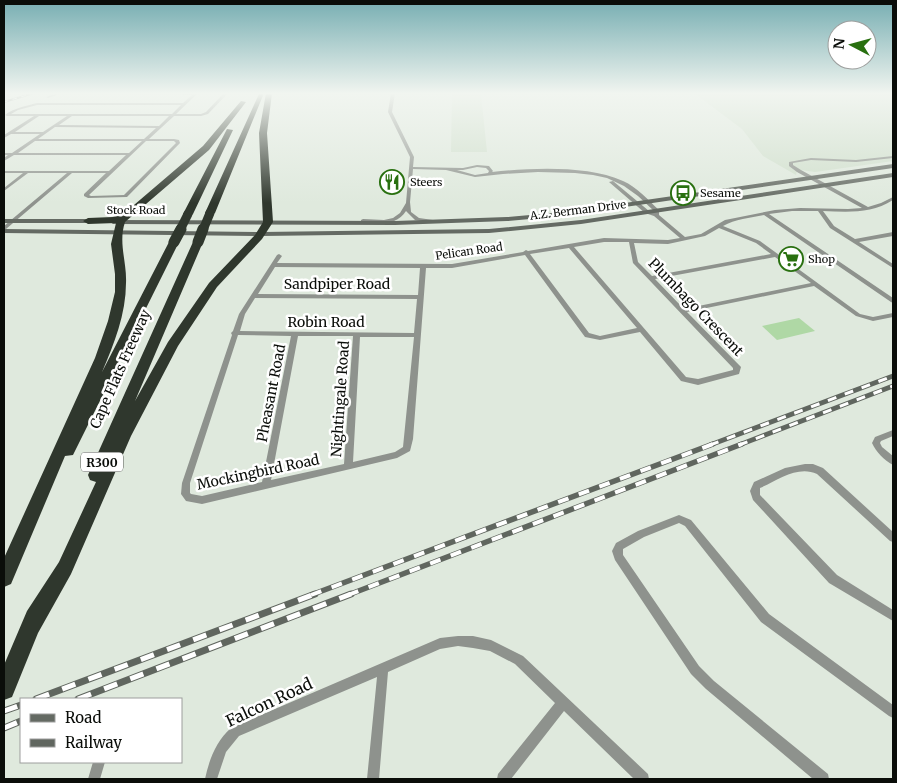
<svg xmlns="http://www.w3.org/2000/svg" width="897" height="783" font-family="Merriweather,serif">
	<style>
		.built { fill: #d0dfcc }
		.green { fill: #afd8a5 }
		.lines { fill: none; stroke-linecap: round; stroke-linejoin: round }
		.street { fill: #8e928d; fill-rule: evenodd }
		.secondary { fill: #646a63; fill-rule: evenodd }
		.highway { fill: #2f372d; fill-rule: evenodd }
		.rail-far3-casing { stroke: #60665f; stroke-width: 2 }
		.rail-far2-casing { stroke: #60665f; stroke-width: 5 }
		.rail-far1-casing { stroke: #60665f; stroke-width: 5.5 }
		.rail-casing { stroke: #60665f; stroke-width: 7 }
		.rail-far3 { stroke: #fff; stroke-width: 1; stroke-dasharray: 4.5; stroke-linecap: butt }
		.rail-far2 { stroke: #fff; stroke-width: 3; stroke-dasharray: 9; stroke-linecap: butt }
		.rail-far1 { stroke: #fff; stroke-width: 4; stroke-dasharray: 11; stroke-linecap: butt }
		.rail { stroke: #fff; stroke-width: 5; stroke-dasharray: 14; stroke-linecap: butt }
		.highway-bridge-far1 { stroke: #2f372d; stroke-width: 9 }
		.highway-bridge { stroke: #2f372d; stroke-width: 11 }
		.labels { text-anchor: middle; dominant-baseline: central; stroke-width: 5; stroke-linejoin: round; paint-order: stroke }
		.far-poi-label { font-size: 11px; fill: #0a0d09; stroke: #fff; text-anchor: start }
		.far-street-label { font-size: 11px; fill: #0a0d09; stroke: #fff }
		.shield { fill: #fff; stroke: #545653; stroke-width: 1 }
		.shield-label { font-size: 12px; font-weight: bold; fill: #0a0d09 }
		.street-label { font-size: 14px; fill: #0a0d09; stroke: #fff }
		.near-street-label { font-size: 16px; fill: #0a0d09; stroke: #fff }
	</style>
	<rect width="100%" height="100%" fill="#dfe9dd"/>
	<!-- built -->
	<path class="built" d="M452 93H484L481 94 487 152H451Z
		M694 93H893V161L815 172 801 170 797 171 796 175 763 156 742 129Z"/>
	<!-- green -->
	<path class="green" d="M799 318 815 331 777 340 762 326Z"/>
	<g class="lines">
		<!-- street -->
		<path class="street" d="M4 93H9L4 95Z
			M57 93H63L48 98 46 97Z
			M66 93H198L176 114H201L206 112 224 93H228L208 114 201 116H174L149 139H174L179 140 180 143 127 197 88 198 84 196V194L106 173H72L6 229 4 230V226L67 173H28L4 191V188L23 173H4V171H109L126 155H14L4 161V158L8 155H4V153H12L40 134H11L4 138V135L34 116H7L5 115C14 108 26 106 37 103H183L192 95ZM37 105H181L172 114H11L18 110ZM39 116H67L43 132H15ZM72 116H169L159 126 59 125ZM55 127 156 128 144 139H38ZM35 141H142L129 153H18ZM146 141H174L176 143 124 195 91 196 89 195Z
			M391 93H395L392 112 414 157 413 167 463 168 477 165 489 166 493 171 492 172C531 168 587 165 623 181 637 187 648 200 659 210V215L685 237 701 234 725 220 775 210 800 208 848 209 862 208 797 172 789 166V162L811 158 856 160 893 156V158L856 162 811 160 793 163V165L801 170 868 207 881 203 893 197V200C871 214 848 212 823 211L834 226 855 239 893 232V236L859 242 893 264V268L830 228 818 211H792L769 214 893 298V303L891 302 764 215C750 218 735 219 723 226L760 241 860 314 873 317 893 313V317L873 321 856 316 814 286 687 312 741 367 739 374 698 385 681 381 640 332 600 340 585 337 525 255 452 268H426L413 439 410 451 397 458 202 504 186 501 181 494 182 483 232 335 231 333 233 331 239 314 277 255 279 254 282 256 277 263 452 264 523 252 526 250 528 251 604 238 668 240 680 238 654 216 645 213 609 182 613 181 649 211 654 213V211L638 196 624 186 607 178 593 175 575 173 538 172 503 174 475 177 446 170 413 169 410 202 411 212 419 218 433 220V222L415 220 406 211C397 226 377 224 361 222V220L363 219 384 220 393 218 400 213 406 203 410 157 388 112ZM477 167 486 168 489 171 488 173 475 175 457 170H463ZM719 228 756 243 771 254 652 276 638 262 634 243 668 244 705 236ZM604 242H629L633 263 733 368V370L698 379 686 377 574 247ZM569 248 637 328 600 336 589 333 530 254ZM775 257 811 283 684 309 655 279ZM275 267 420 268 418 295 258 294ZM255 298 417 299 414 333 240 331 245 314ZM238 335 291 336 262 482 202 496 191 494 190 493V483ZM298 336H353L344 464 271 480ZM360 337H414L403 447 395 452 353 462Z
			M893 430V436L881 441 880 443 882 447 893 456V465C884 460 876 452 872 443L875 437Z
			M805 464H813L823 468 893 532V542L890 541 817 474C798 465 778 480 760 488V495L837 575 893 610V621L829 583 753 500 750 491 754 482 785 468Z
			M679 515 691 520 769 614 893 705V718L889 716 761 622 685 526 679 523 644 537 623 549V555L699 666 714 681 828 774 829 779H813L706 689 691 674 615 560 612 551 616 543 638 531Z
			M458 636H473L491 640 523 656 648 774 649 779H634L564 711 511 779H497L498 774 555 703 515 664 490 651 473 648 458 646 440 649 388 672 379 779H367L377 677 239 736 226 752 217 779H205C209 760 216 741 231 728L440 638Z
			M93 762H105L100 779H88Z"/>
		<!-- secondary -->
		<path class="secondary" d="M893 164V168L563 216 507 221 395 225 113 224 110 222 113 220 395 221 507 217 563 212Z
			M893 173V177L581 224 489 233 262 236 4 233V229L262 232 489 229 581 220Z
			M4 219H96L99 221 96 223H4Z"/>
		<!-- highway -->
		<path class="highway" d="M264 93 215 213 210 216 207 215 205 213 259 94Z
			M266 93H272L267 133 273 222 262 239 217 287 178 346 131 436 71 574 38 633 12 697 4 700V665L27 611 59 562 96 482 90 480 88 475 193 242 198 239 203 242 135 401 168 342 209 283 255 235 263 222 259 133Z
			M241 101 246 102 209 150 125 222C118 243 127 262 126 283 126 314 114 344 102 372L169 242 174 239 179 242 73 455 65 456 11 584 4 587V558L95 358 108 321 115 292V274L111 244 116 223 88 224 83 221 88 218 113 217 127 211 203 146Z
			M227 129 233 130 193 214 191 216H185L183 214Z"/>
		<defs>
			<path id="rail-far3" d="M4 102 34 93"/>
			<path id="rail-far2" d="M710 445 893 376
				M739 445 893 386"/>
			<path id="rail-far1" d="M311 595 713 444
				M348 595 742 444"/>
			<path id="rail" d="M36 699 315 594
				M78 699 351 594
				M4 711 21 705
				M4 728 21 721"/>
		</defs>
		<!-- rail-far3 casing -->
		<use href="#rail-far3" class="rail-far3-casing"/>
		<!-- rail-far2 casing -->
		<use href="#rail-far2" class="rail-far2-casing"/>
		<!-- rail-far1 casing -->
		<use href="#rail-far1" class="rail-far1-casing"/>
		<!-- rail casing -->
		<use href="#rail" class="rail-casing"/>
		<!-- rail-far3 -->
		<use href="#rail-far3" class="rail-far3"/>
		<!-- rail-far2 -->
		<use href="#rail-far2" class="rail-far2"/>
		<!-- rail-far1 -->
		<use href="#rail-far1" class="rail-far1"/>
		<!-- rail -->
		<use href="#rail" class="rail"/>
		<!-- highway-bridge-far1 -->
		<path class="highway-bridge-far1" d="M180 230 188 214
			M203 230 210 213"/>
		<!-- highway-bridge -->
		<path class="highway-bridge" d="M174 242 181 229
			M198 242 203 229"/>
	</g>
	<!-- sky -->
	<linearGradient id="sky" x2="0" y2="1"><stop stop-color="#77aeb2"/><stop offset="0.46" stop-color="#f1f5f0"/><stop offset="1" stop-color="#f1f5f0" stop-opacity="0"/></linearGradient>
	<rect width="897" height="203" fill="url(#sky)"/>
	<!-- icons -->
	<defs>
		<symbol id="restaurant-ring" viewBox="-11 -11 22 22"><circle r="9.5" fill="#fff" stroke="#297010" stroke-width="1.5"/><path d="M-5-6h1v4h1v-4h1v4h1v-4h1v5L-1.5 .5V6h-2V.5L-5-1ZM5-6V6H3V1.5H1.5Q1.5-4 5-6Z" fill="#297010"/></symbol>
		<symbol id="bus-ring" viewBox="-11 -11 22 22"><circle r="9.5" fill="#fff" stroke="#297010" stroke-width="1.5"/><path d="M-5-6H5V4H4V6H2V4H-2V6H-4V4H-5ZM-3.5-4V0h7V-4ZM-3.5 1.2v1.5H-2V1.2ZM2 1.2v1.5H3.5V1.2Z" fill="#297010"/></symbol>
		<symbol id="supermarket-ring" viewBox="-11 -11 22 22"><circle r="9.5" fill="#fff" stroke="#297010" stroke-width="1.5"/><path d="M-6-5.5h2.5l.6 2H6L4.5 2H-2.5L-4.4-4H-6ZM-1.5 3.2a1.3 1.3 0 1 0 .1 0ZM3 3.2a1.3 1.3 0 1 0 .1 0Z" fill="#297010"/></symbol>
	</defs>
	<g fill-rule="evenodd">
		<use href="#restaurant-ring" x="378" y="168" width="28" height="28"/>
		<use href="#bus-ring" x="669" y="179" width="28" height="28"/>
		<use href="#supermarket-ring" x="777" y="245" width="28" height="28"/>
	</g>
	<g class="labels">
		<!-- far-poi labels -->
		<g class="far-poi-label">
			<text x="410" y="182">Steers</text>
			<text x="700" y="193">Sesame</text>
			<text x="808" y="259">Shop</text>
		</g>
		<!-- far-street labels -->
		<g class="far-street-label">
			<text x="136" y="210">Stock Road</text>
			<text transform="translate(578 210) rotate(-7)">A.Z. Berman Drive</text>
			<text transform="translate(469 251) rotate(-8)">Pelican Road</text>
		</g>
		<!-- shield labels -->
		<rect class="shield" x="81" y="452.5" width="42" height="19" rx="4"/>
		<g class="shield-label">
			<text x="102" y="462">R300</text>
		</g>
		<!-- street labels -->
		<g class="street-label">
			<text x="337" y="284">Sandpiper Road</text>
			<text transform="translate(696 307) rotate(46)">Plumbago Crescent</text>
			<text x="326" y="322">Robin Road</text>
			<text transform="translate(120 369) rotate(-66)">Cape Flats Freeway</text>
			<text transform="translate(271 393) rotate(-79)">Pheasant Road</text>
			<text transform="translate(340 399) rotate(-86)">Nightingale Road</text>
			<text transform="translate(258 472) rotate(-12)">Mockingbird Road</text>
		</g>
		<!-- near-street labels -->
		<g class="near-street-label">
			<text transform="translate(269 702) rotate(-25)">Falcon Road</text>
		</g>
	</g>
	<!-- border -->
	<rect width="897" height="783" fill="none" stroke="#0a0d09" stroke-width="10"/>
	<!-- legend -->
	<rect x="20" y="698" width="162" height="65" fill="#ffffff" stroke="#9d9e9d"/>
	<rect x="30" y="714" width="25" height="8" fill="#646a63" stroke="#9d9e9d"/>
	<text x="65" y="723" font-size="15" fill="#0a0d09">Road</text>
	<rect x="30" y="739" width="25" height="8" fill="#60665f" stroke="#9d9e9d"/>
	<text x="65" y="748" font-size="15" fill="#0a0d09">Railway</text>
	<!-- north arrow -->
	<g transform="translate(852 45) rotate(276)"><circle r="24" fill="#ffffff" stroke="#9d9e9d"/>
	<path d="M0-4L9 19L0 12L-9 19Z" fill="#297010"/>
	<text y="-8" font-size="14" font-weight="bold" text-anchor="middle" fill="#0a0d09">N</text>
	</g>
</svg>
